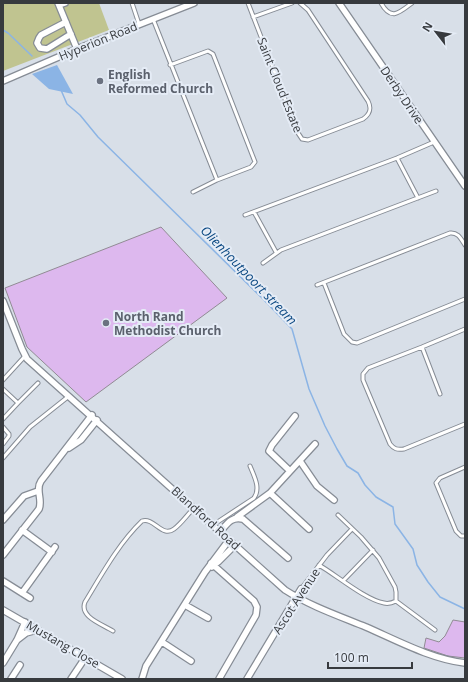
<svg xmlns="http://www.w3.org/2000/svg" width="468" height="682" font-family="'Open Sans',sans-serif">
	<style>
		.green { fill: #c0c490 }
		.water { fill: #8bb4e5 }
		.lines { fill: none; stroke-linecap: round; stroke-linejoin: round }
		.stream { stroke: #8bb4e5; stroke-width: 1.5 }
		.building { fill: #ddb8ee; stroke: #918b94 }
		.service-casing { stroke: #868c95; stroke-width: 5 }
		.minor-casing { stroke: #868c95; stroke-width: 8 }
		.service { stroke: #fff; stroke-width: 3 }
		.minor { stroke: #fff; stroke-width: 5.5 }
		.worship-dot { fill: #6b7280; stroke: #e5ecf6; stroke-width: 1.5 }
		.labels { text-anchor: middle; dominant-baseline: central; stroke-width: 4; stroke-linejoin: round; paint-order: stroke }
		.street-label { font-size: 12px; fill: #373a3e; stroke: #e5ecf6 }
		.worship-label { font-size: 12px; font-weight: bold; fill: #5b616d; stroke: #e5ecf6; text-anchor: start }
		.water-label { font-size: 13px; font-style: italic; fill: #0a4781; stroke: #e5ecf6 }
	</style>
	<rect width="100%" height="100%" fill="#d8dfe8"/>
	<!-- green -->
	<path class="green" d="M3 3H99L109 30 3 71Z"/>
	<!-- water -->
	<path class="water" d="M57 65 73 94 49 89 32 74Z"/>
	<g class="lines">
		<!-- stream -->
		<path class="stream" d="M3 30 8 33 32 56
			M61 90 67 104 80 115 98 137 262 298 292 329 309 389 325 426 337 449 347 466 358 473 365 485 376 497 393 507 395 524 413 549 417 565 428 582 440 597 465 609"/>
	</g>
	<!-- building -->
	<path class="building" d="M161 227 227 298 86 402 27 347 5 288Z
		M453 620 465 622V658L448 656 424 648 426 638 439 642 445 636Z"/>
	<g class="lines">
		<defs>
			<path id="service" d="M132 3 139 24
				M248 3 298 133 302 139 308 140 363 119C370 114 372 109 368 101L308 10 300 3
				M381 3C391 21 399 13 412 3
				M253 17 292 3
				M153 19 217 180
				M170 65 208 51 213 54 255 162 251 167 217 180 193 192
				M397 158 418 198
				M254 212 276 252
				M245 215 397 158 434 142
				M263 263 281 250 436 191
				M324 283 344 334 352 342 357 343 465 299
				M317 285 450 233C458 232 461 239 465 245
				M465 329 422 347 368 368 363 374V380L390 444C394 449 397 450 404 449L465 424
				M422 347 440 394
				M3 380 25 356
				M3 389 18 403 38 383
				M3 419 18 403
				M3 427 9 434V436L3 444
				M3 458 30 427 69 396
				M465 467 440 478 436 483 456 531 461 536H465
				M338 515 361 537 379 558 395 587 396 592V601
				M213 525 254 498C261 488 254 476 250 466
				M319 565C336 575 366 600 384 603 388 604 392 603 396 601
				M343 581 373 550
				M301 589 327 555 352 529
				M396 601 435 630
				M113 631C102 624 79 617 85 602 102 574 119 543 142 521 154 517 162 538 174 529 182 523 187 515 194 508"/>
			<path id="minor" d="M58 3 77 49
				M339 3 465 186
				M59 5 65 3
				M66 22 41 35 39 38 37 43 40 48 47 49 71 34
				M3 81 77 49 194 3
				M3 301 22 349 27 359 285 590C310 606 339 616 366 627 398 641 431 659 465 663
				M69 448 81 440 97 420
				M300 461 317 486 334 500
				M290 471 269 451 272 445 295 416
				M270 493 315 444
				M237 517 270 493 309 529
				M3 520 24 496 38 491
				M22 530 52 552
				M220 532C227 524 231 516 243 519L288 558
				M3 555 39 509C43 499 35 490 41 481L92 415
				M211 563 254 601 257 607 256 615 219 679
				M212 567 218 562 235 545
				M3 581 30 598
				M22 593 55 547
				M185 605 208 618
				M3 610 122 679
				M17 640 26 633 37 630
				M162 642 191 661
				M3 663 17 640 25 622
				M11 679 20 665
				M71 679 85 658
				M142 679 146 666 205 572 229 540
				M247 679 301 589"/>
		</defs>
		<!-- service casing -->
		<use href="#service" class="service-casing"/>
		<!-- minor casing -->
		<use href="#minor" class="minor-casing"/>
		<!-- service -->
		<use href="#service" class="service"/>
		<!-- minor -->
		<use href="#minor" class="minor"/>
	</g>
	<!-- markers -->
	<g class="worship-dot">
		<circle cx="100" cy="81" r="4"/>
		<circle cx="106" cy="323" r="4"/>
	</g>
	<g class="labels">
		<!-- street labels -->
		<g class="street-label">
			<text transform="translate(98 41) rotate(-22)">Hyperion Road</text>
			<text transform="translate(280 85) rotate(68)">Saint Cloud Estate</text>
			<text transform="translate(402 95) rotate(56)">Derby Drive</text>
			<text transform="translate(206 518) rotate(42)">Blandford Road</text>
			<text transform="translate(296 601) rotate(-57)">Ascot Avenue</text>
			<text transform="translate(63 644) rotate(30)">Mustang Close</text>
		</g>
		<!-- worship labels -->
		<g class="worship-label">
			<text x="108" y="74">English<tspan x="108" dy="14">Reformed Church</tspan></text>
			<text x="114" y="316">North Rand<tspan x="114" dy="14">Methodist Church</tspan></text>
		</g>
		<!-- water labels -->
		<g class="water-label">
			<text transform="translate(249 275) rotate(46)">Olienhoutpoort stream</text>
		</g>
	</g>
	<!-- border -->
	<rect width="468" height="682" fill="none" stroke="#373a3e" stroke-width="8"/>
	<!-- north arrow -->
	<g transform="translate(436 32) rotate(301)" stroke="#e5ecf6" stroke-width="3" paint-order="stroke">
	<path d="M0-3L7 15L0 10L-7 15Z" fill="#373a3e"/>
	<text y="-6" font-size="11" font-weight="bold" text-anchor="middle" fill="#373a3e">N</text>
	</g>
	<!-- scale -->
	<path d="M328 662v6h84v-6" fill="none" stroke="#373a3e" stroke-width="2"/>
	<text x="334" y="662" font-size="12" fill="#373a3e" stroke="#e5ecf6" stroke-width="3" paint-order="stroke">100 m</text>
</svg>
